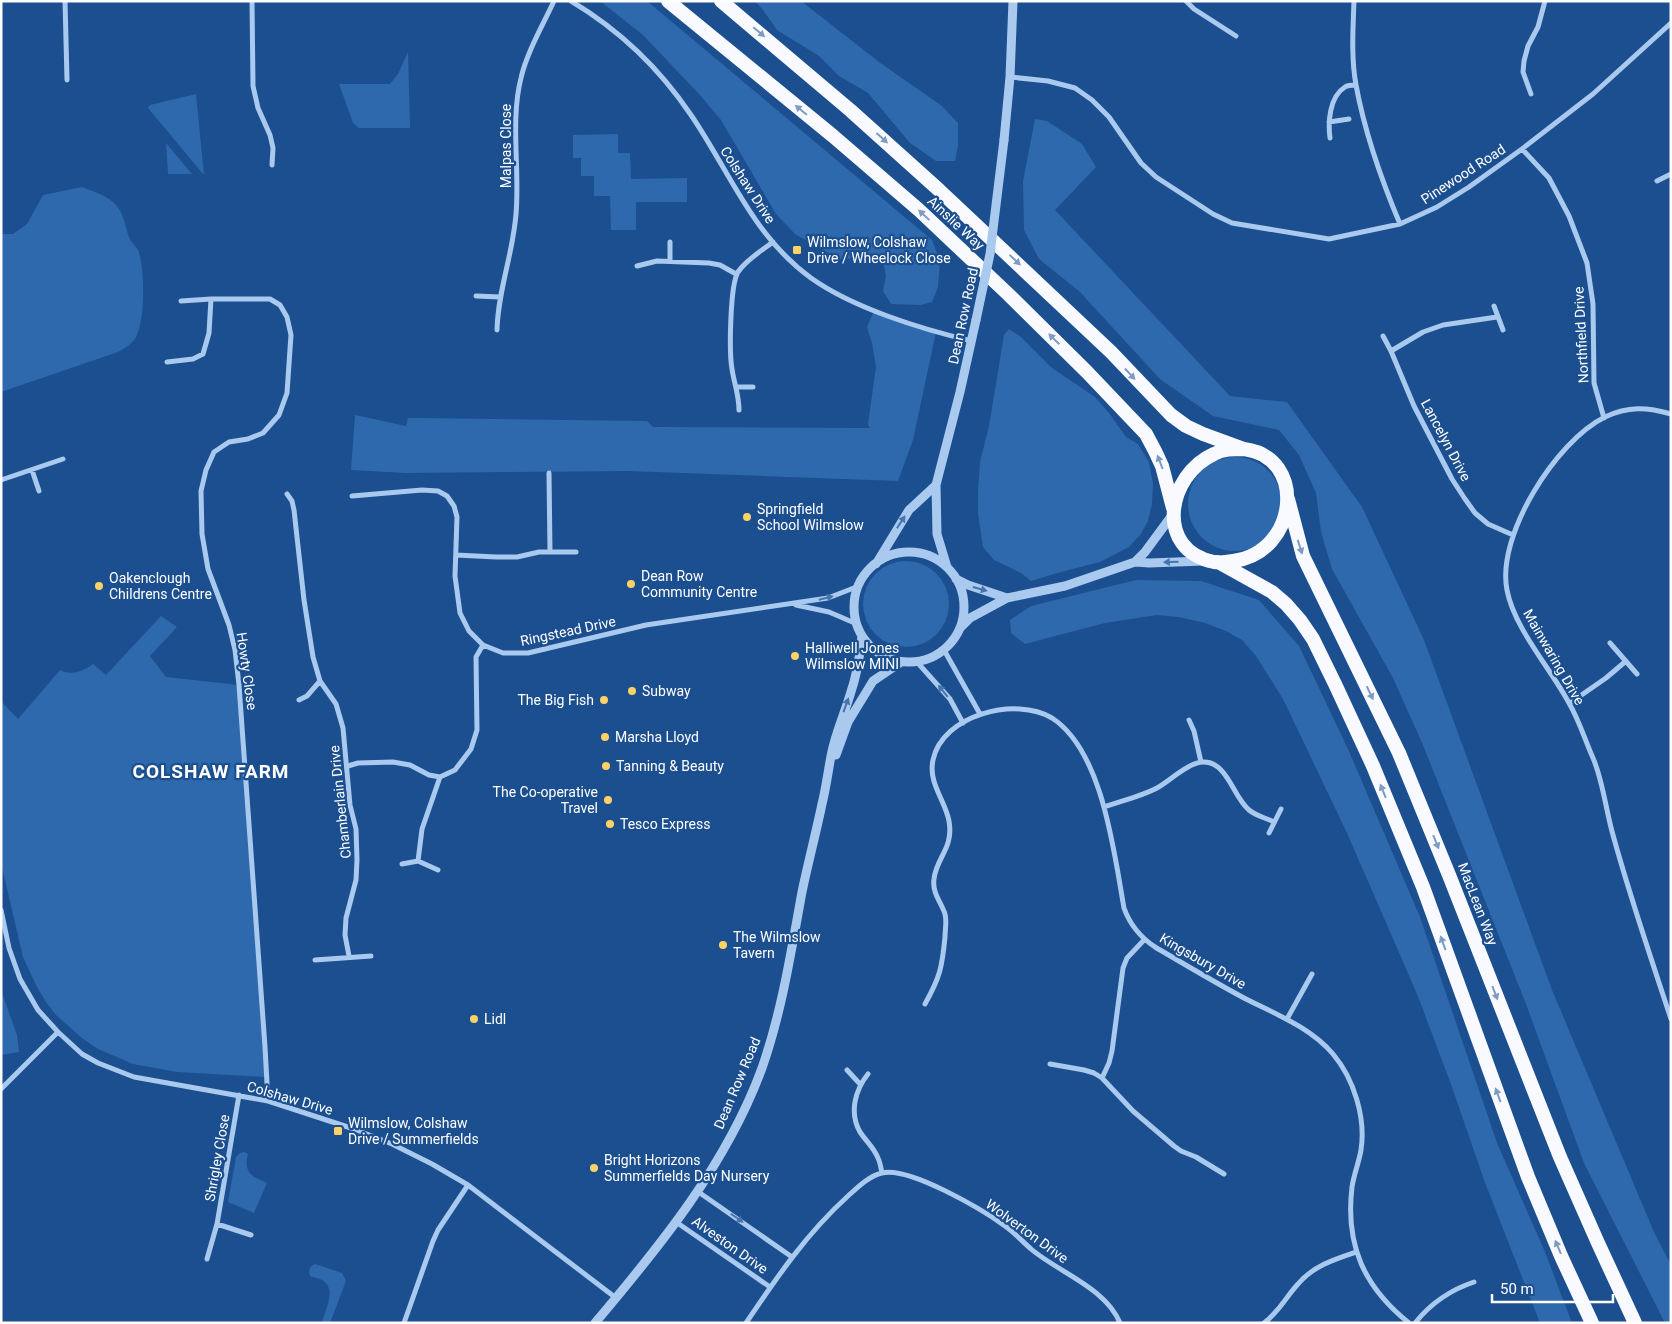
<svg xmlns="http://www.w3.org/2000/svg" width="1672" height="1324" font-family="Roboto,sans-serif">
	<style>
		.green { fill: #2e69ad }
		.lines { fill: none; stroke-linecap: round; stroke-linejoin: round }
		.minor { stroke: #a9c9ee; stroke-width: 5 }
		.tertiary { stroke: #a9c9ee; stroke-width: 9 }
		.trunk { stroke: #f8faff; stroke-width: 14 }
		.tertiary-bridge { stroke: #a9c9ee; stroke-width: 9 }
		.oneway { fill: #7e9cc1 }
		.oneway2 { fill: #4674ac }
		.poi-dot { fill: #ffd166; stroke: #1b4f8f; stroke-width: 2 }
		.labels { text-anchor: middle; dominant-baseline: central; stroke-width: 4.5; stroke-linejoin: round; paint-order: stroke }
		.street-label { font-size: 14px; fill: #fff; stroke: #1b4f8f }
		.poi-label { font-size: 14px; fill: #fff; stroke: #1b4f8f; text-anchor: start }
		.district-label { font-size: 19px; font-weight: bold; letter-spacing: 1px; fill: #fff; stroke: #1b4f8f }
	</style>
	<rect width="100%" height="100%" fill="#1b4f8f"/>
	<!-- green -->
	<path class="green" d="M600 1H647L932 240 940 261 938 287 932 302 921 305 891 304 883 291 886 276 883 261 866 258 839 259 795 234 776 214 721 120 699 94 643 35Z
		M755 1H801L879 62 942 106 958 123V146L955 161H936L910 143 868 93 839 76 819 56 777 30 763 10Z
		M408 52 410 128H359L353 123 339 84H390L398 74Z
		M196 94 204 175 148 108 150 105Z
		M1035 119 1047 121 1082 144 1096 167 1055 210 1230 396 1287 402 1362 507 1424 640 1552 990 1654 1232 1671 1265V1323H1665L1584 1163 1526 1004 1423 745 1393 678 1332 569 1321 532 1316 493 1299 455 1279 430 1213 416 1161 380 1079 291 1039 259 1024 230 1023 181Z
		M618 134V153H630L631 179 687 178V202H636V230H611L610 196H594V176H581V158H573V135Z
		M166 143 192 174H168Z
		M82 187C94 192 107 195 116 205 124 213 125 227 129 237 131 243 138 247 139 253 145 272 145 320 136 337 132 344 125 348 118 352L1 392V234H13L27 224 43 195Z
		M874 311 936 332 913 440 898 481 629 471 405 473 351 470 355 415 406 426 408 418H422L647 421 653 427 870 428 868 424 876 367 872 343 867 327Z
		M1009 329 1021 337 1052 368 1095 397 1109 413 1126 437 1138 444 1149 462 1153 484 1152 504 1148 521 1141 534 1129 547 1100 562 1061 572 1031 581 1021 573 994 560 983 547 978 514V491L980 462 989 426 1004 335Z
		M1188 504a47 47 0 1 1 94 0a47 47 0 1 1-94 0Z
		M863 604a43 43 0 1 1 86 0a43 43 0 1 1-86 0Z
		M1136 580 1201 581 1259 600 1299 646 1348 749 1420 917 1497 1143 1545 1252 1572 1323H1540L1484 1180 1452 1087 1417 994 1347 833 1283 699 1256 656 1242 640 1226 631 1205 623 1179 617 1157 615 1105 623 1025 644 1011 633 1010 620 1031 606Z
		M161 616 177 627 150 656 166 677 239 685 266 1077 177 1072 133 1064 98 1049 82 1038 56 1015 46 1002 37 987 23 957 1 863V701L18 719 60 670C72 676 83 671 93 664L106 675Z
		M1 990 17 1035 19 1052 1 1055Z
		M244 1152 248 1154C243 1172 252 1177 267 1183L254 1213 228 1202 236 1157 240 1153Z
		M315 1264 342 1273 346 1281 330 1323H322C324 1311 338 1289 322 1280 319 1278 314 1278 310 1276 308 1269 310 1267 315 1264Z"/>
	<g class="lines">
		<!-- minor -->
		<path class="minor" d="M65 1 67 80
			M252 1 253 86 258 108 270 135 273 148 272 165
			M571 1C618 29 660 69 691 115 730 172 752 235 811 278 853 308 921 329 972 341
			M1186 1 1194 9 1236 36
			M1354 1C1353 29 1351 58 1356 85 1365 134 1381 179 1400 224
			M1010 77 1048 81 1075 88 1092 100 1109 117 1141 163 1156 177 1213 214 1232 223 1329 239 1400 224 1437 207 1469 187 1522 149 1593 94 1671 23
			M1531 94 1523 72 1524 61 1528 46 1538 27 1545 1
			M1329 122 1349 119
			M1330 138C1328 123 1329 97 1345 87 1348 85 1352 85 1356 85
			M1522 149 1549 178 1569 216 1587 263 1593 304 1594 383 1604 418
			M1657 181 1671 174
			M670 242V261
			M637 266 657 261 709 263 720 265 736 274
			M476 296 500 297
			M181 301 211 299H270L280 305 287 317 291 335 287 393 279 415 263 433 248 439 229 442 214 452 206 470 201 491 202 534 208 569 229 625 235 650 239 685 265 1047 268 1101
			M1494 306 1503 330
			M497 330C498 290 513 254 516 214 520 170 510 121 521 78 527 52 543 25 554 1
			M1383 336 1391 351 1414 406 1452 479 1465 499 1475 513 1488 524 1513 535
			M1391 351 1423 332 1443 325 1497 317
			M167 362 193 359 203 354 209 333 211 299
			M737 387H753
			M739 410C739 395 734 383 732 369 729 352 730 285 738 272 746 260 761 251 773 242
			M1671 414C1647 407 1628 406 1605 417 1556 441 1496 536 1507 590 1514 628 1551 669 1569 703 1579 720 1585 740 1593 758 1603 781 1606 811 1613 835 1630 897 1651 958 1671 1019
			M32 470 39 491
			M549 473 550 551
			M1 480 63 459
			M287 494 292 501 294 510 304 600 313 657 320 681 336 704 343 728 350 805 356 829 357 860 356 880 346 918 345 935 349 956
			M352 496 422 490 438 491 447 496 454 506 457 517 455 576 460 613 469 631 483 645 503 653H528L646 625 828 598 859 586
			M456 555 496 557H517L539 552H576
			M796 605 829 612 857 624
			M1610 643 1637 674
			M944 650 980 714
			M917 662 950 699 963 723
			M299 700 307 696 320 681
			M1570 703 1606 678 1626 661
			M1189 720 1194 731 1201 762
			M348 766 358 763 393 762 410 765 429 775 440 777 455 770 471 749 477 730 476 657 483 645
			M1104 807C1121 801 1139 797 1155 789 1174 780 1199 747 1221 770 1232 781 1237 800 1249 810 1256 816 1266 818 1274 822
			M1269 833 1281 809
			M418 861 422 829 440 777
			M402 864 418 861 438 870
			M1 910 9 948 20 979 38 1010 58 1032 82 1054 98 1063 134 1077 268 1101 354 1129 392 1144 432 1164 468 1185 616 1298
			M315 960 371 956
			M925 1004C940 977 942 968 945 937 945 929 947 922 945 914 941 902 932 893 934 879 936 858 954 848 949 821 945 800 928 783 933 760 942 715 1016 696 1052 718 1103 751 1114 853 1124 908 1130 925 1140 937 1155 947 1184 964 1214 982 1244 998 1275 1014 1310 1027 1333 1054 1354 1079 1366 1118 1361 1150 1359 1162 1354 1174 1352 1187 1345 1245 1364 1287 1409 1323
			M1287 1019 1312 974
			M1050 1064 1084 1070 1094 1073 1102 1078 1133 1111 1174 1146 1181 1151 1196 1157 1224 1174
			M847 1070 860 1084
			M868 1074C855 1090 849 1113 860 1132 866 1141 874 1148 878 1158 880 1162 881 1168 882 1173
			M1102 1078 1109 1063 1112 1051 1123 968 1127 958 1144 940
			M1 1089 58 1032
			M697 1191 792 1257
			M676 1222 770 1287
			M217 1224 251 1235
			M207 1259 217 1224 239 1095
			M404 1323 433 1241 438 1230 468 1185
			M746 1323C777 1277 807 1233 848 1196 858 1187 869 1176 882 1173 909 1166 983 1210 1005 1226 1015 1233 1022 1241 1031 1249 1058 1272 1106 1288 1120 1323
			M1264 1323C1280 1311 1285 1298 1298 1284 1313 1266 1335 1259 1356 1252
			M1415 1323C1431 1303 1450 1290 1474 1282"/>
		<!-- tertiary -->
		<path class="tertiary" d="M1004 140 1010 77 1013 1
			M854 607a55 55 0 1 1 110 0a55 55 0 1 1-110 0Z
			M1135 562 1149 563 1204 561
			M876 564 909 510 936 485
			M947 567 937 534 936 485 960 392 976 320
			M956 579 968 585 1007 598
			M961 627 970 618 1007 598 1065 586 1135 562 1145 552 1173 514
			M836 755 848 722 873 681 901 662
			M595 1323C660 1246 727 1164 762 1068 782 1011 791 952 802 892 808 863 816 833 822 804 826 788 828 772 831 756 835 734 844 715 850 695 857 675 860 656 862 636"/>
		<!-- trunk -->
		<path class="trunk" d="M668 1 833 136 919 210 1008 294 1087 372 1146 434 1155 451 1162 466 1173 508
			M721 1 850 110 939 190 1111 352 1171 415 1186 426 1203 434 1244 449
			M1244 449C1308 457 1298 553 1233 561 1227 562 1220 563 1214 562 1154 550 1167 475 1214 454 1223 449 1233 449 1244 449Z
			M1288 499 1303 556 1399 753 1449 875 1560 1157 1598 1243 1635 1323
			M1218 562 1272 592 1286 604 1300 620 1313 639 1335 684 1373 766 1423 887 1528 1177 1561 1256 1592 1323"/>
		<!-- tertiary-bridge -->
		<path class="tertiary-bridge" d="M976 320 990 254 1004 140"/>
	</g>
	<!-- one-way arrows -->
	<defs><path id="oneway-solid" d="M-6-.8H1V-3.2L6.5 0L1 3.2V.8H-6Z" transform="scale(1.25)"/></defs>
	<g class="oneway">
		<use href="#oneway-solid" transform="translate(759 32) rotate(40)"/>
		<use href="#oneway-solid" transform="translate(801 110) rotate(-141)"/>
		<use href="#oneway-solid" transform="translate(882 138) rotate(42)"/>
		<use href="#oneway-solid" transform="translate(924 215) rotate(-137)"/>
		<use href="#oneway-solid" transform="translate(1015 260) rotate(43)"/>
		<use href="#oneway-solid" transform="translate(1054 339) rotate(-135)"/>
		<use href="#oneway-solid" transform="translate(1130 374) rotate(47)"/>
		<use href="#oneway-solid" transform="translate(1160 462) rotate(-111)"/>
		<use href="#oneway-solid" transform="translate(1300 547) rotate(72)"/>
		<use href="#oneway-solid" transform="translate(1370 693) rotate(64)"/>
		<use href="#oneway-solid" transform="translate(1383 791) rotate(-112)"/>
		<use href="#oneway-solid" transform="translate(1436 842) rotate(68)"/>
		<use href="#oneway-solid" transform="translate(1443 943) rotate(-110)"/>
		<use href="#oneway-solid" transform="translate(1495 993) rotate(69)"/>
		<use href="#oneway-solid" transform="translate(1498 1095) rotate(-110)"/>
		<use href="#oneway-solid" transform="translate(1558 1247) rotate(-113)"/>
	</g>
	<g class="oneway2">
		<use href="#oneway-solid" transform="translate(901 522) rotate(-57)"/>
		<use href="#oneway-solid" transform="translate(1171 562) rotate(178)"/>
		<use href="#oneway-solid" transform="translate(980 589) rotate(15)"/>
		<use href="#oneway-solid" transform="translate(826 598) rotate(-14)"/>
		<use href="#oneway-solid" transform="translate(943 691) rotate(-129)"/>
		<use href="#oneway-solid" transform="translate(846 705) rotate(-70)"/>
		<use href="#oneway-solid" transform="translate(737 1218) rotate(35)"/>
	</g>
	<!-- markers -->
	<g class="poi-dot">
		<rect x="792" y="245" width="10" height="10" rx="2.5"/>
		<circle cx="747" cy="517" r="5"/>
		<circle cx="631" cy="584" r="5"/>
		<circle cx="99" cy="586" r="5"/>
		<circle cx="795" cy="656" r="5"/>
		<circle cx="632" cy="691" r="5"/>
		<circle cx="604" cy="700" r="5"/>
		<circle cx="605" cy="737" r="5"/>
		<circle cx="606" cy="766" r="5"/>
		<circle cx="608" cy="800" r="5"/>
		<circle cx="610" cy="824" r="5"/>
		<circle cx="723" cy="945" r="5"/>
		<circle cx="474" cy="1019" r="5"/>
		<rect x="333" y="1126" width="10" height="10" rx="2.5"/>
		<circle cx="594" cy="1168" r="5"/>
	</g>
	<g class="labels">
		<!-- street labels -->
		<g class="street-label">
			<text transform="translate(506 146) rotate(-90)">Malpas Close</text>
			<text transform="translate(1463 174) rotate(-33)">Pinewood Road</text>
			<text transform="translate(748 185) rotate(57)">Colshaw Drive</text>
			<text transform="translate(956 223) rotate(43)">Ainslie Way</text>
			<text transform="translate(963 316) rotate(-78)">Dean Row Road</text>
			<text transform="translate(1581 335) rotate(-93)">Northfield Drive</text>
			<text transform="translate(1446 440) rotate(62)">Lancelyn Drive</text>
			<text transform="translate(568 631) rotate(-12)">Ringstead Drive</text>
			<text transform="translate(1554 657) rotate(60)">Mainwaring Drive</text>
			<text transform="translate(247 671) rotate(82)">Howty Close</text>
			<text transform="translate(340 802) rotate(-96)">Chamberlain Drive</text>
			<text transform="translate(1478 904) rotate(69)">MacLean Way</text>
			<text transform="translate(1203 961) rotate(30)">Kingsbury Drive</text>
			<text transform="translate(737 1083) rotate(-67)">Dean Row Road</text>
			<text transform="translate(290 1098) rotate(16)">Colshaw Drive</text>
			<text transform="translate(217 1158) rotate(-80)">Shrigley Close</text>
			<text transform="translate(1027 1231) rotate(36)">Wolverton Drive</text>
			<text transform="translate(730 1245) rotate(35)">Alveston Drive</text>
		</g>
		<!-- poi labels -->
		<g class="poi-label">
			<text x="807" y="242">Wilmslow, Colshaw<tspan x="807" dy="16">Drive / Wheelock Close</tspan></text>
			<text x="757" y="509">Springfield<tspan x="757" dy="16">School Wilmslow</tspan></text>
			<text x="641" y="576">Dean Row<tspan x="641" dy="16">Community Centre</tspan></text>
			<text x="109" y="578">Oakenclough<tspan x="109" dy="16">Childrens Centre</tspan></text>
			<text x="805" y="648">Halliwell Jones<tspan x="805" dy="16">Wilmslow MINI</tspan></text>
			<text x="642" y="691">Subway</text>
			<text x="594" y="700" text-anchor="end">The Big Fish</text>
			<text x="615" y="737">Marsha Lloyd</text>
			<text x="616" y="766">Tanning &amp; Beauty</text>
			<text x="598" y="792" text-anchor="end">The Co-operative<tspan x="598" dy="16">Travel</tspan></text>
			<text x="620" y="824">Tesco Express</text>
			<text x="733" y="937">The Wilmslow<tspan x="733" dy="16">Tavern</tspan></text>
			<text x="484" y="1019">Lidl</text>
			<text x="348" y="1123">Wilmslow, Colshaw<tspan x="348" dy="16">Drive / Summerfields</tspan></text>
			<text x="604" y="1160">Bright Horizons<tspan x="604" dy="16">Summerfields Day Nursery</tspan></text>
		</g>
		<!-- district labels -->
		<g class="district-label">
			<text x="211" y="771">COLSHAW FARM</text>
		</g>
	</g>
	<!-- border -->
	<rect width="1672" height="1324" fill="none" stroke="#ffffff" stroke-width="5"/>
	<!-- scale -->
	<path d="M1492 1294v8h121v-8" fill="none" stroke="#ffffff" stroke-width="2.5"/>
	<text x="1500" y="1294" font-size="15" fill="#ffffff" stroke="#1b4f8f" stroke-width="4" paint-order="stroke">50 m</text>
</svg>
